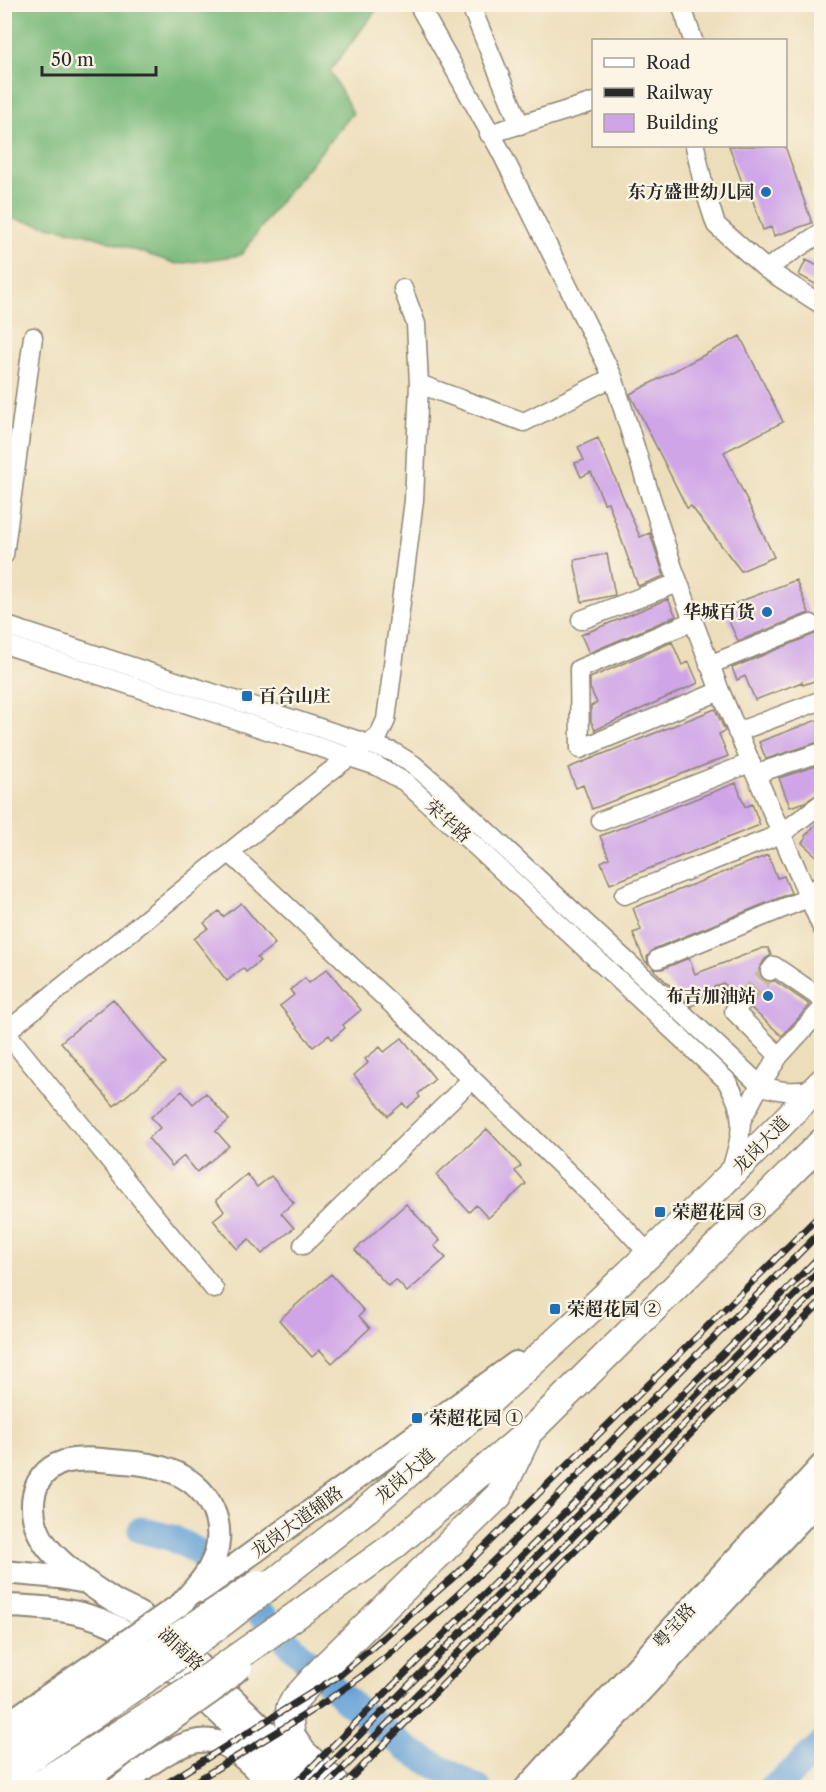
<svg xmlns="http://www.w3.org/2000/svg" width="826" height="1792" font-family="'Libre Caslon Text','Noto Serif SC',serif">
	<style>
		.forest { fill: #7aba7c; stroke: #527254; stroke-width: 1.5 }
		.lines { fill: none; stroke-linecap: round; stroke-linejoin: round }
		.river { stroke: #66a2d7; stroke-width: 27 }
		.building { fill: #cfa5e8 }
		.minor-tunnel { stroke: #c6ba9e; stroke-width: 18; stroke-dasharray: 18 9; stroke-linecap: butt }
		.minor-casing { stroke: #8c8473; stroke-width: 21 }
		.major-casing { stroke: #8c8473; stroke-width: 26 }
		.highway-casing { stroke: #8c8473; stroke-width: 30 }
		.minor { stroke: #fff; stroke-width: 18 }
		.major { stroke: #fff; stroke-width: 22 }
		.highway { stroke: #fff; stroke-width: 27 }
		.rail-casing { stroke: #2b2b2b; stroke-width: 7 }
		.rail { stroke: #fcf5e5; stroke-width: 4.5; stroke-dasharray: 14; stroke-linecap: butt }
		.major-bridge-casing { stroke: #8c8473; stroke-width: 26; stroke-linecap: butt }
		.highway-bridge-casing { stroke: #8c8473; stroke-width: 30; stroke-linecap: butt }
		.major-bridge { stroke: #fff; stroke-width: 22 }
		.highway-bridge { stroke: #fff; stroke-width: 27 }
		.poi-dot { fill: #1f6fb2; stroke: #fcf5e5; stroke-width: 2 }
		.labels { text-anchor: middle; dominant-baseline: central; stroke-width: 4.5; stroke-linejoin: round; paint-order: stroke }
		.poi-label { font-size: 18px; font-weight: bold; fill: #2b2b2b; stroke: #fcf5e5; text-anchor: start }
		.street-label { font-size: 18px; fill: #2b2b2b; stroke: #fcf5e5 }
	</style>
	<rect width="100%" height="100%" fill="#fcf5e5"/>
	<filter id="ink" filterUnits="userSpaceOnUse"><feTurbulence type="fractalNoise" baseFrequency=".0167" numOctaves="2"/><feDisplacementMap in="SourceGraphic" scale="12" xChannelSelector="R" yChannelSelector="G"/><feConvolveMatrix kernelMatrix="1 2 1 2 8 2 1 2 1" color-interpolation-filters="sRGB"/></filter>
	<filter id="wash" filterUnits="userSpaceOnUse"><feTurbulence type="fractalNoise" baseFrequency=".008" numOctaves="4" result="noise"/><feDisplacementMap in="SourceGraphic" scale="24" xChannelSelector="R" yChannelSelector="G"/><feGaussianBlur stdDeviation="1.35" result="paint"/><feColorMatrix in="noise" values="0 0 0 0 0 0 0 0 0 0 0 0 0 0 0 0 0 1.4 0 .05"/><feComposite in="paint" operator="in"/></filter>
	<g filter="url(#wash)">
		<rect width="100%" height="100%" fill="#eddebb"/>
		<!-- forest -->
		<path class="forest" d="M5 4H380V5L330 71 353 113 281 200 241 255 177 264 86 234 5 217Z"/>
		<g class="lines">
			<!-- river -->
			<path class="river" d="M141 1530 172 1538 197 1551 346 1700 410 1751 469 1784 478 1788
				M771 1788 782 1781 822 1744"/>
		</g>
		<g id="blocks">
			<!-- building -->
			<path class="building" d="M729 146H785L812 223 774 236 771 227 763 230 751 195 747 196Z
				M806 260 822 268V288L799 275Z
				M740 336 783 422 724 452 774 557 741 571 691 506 687 508 630 394Z
				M598 438 640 537 650 533 664 576 638 586 608 502 604 503 591 472 581 477 575 463 584 460 578 447Z
				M607 554 615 595 582 602 574 560Z
				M796 580 809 613 738 641 723 608Z
				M668 599 676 616 589 653 581 635Z
				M817 633H822V678L803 685 802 682 755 700 745 676 737 680 732 668Z
				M672 642 682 665 689 662 698 683 595 730 591 721V706L597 703 590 688V678Z
				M715 709 725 731 719 734 728 756 592 809 583 785 576 788 568 768Z
				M822 718V741L766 759 759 742Z
				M822 764V792L805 802 790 807 779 778Z
				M736 783 745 807 752 804 760 825 610 884 601 862 609 858 600 836Z
				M822 818V861L802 843 806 838 805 836Z
				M768 855 777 878 784 876 791 893 654 949 647 957 648 964 644 960 633 933 641 930 633 908Z
				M241 903 275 944 257 958 260 961 246 972 243 968 227 981 194 939 208 928 204 923 219 911 223 917Z
				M763 948H768L771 955 765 959 759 969V975L763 979 769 982 775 981 810 1005 782 1036 751 1008 754 998 750 992 740 990 735 993 723 983 702 993 705 1001 691 1006 653 969H662L689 958 695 974Z
				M327 969 361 1010 343 1025 345 1028 332 1039 329 1035 313 1047 280 1006 294 995 290 990 305 978 309 983Z
				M113 999 166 1063 114 1106 61 1042Z
				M402 1038 435 1079 418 1094 420 1097 407 1108 403 1103 388 1116 354 1075 368 1063 365 1059 380 1047 384 1052Z
				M182 1091 193 1104 206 1093 229 1120 216 1131 229 1146 197 1172 184 1156 172 1166 148 1138 160 1128 151 1117Z
				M487 1129 521 1166 515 1171 526 1184 488 1218 476 1205 469 1212 436 1175Z
				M247 1174 257 1187 271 1176 294 1203 281 1213 294 1228 262 1254 249 1239 237 1249 213 1220 224 1211 216 1200Z
				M406 1204 440 1241 434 1246 446 1258 407 1292 396 1280 388 1286 355 1250Z
				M331 1274 364 1311 359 1316 370 1328 332 1363 320 1350 312 1357 279 1320Z"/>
		</g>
	</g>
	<g filter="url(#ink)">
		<use href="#blocks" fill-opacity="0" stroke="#8c8473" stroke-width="1.5"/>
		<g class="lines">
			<!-- minor-tunnel -->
			<path class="minor-tunnel" d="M743 1001 770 971"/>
			<defs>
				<path id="minor" d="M418 4 500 150 613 377 673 568 720 691 822 928
					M470 4 520 125
					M681 4 693 40
					M489 134 594 102
					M695 146 704 188 716 225 766 269 822 305
					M766 269 822 232
					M419 384 524 422 613 377
					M4 555 33 337
					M581 620 678 583
					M693 621 579 669 580 749 720 691
					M4 625 393 752 414 765 437 785 760 1085C779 1092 794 1093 815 1089
					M4 644 377 766 405 782 481 851 726 1080C749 1116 741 1135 730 1174
					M709 665 811 624
					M737 732 822 700
					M755 774 822 752
					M601 821 750 763
					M230 853 472 1079 625 1228 648 1253
					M624 895 781 834 822 803
					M658 959 808 898 822 883
					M770 971 774 966 822 999
					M743 1001 734 1011 779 1056
					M4 1030 214 1289
					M6 1032 328 773 379 735 386 720 414 500 419 384 416 324 403 289
					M742 1119 760 1085 779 1056 822 1009
					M303 1245 472 1079"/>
				<path id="major" d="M4 1572 59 1577 86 1582
					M200 1591 516 1363
					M181 1604C190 1593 202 1582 209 1569 232 1528 210 1484 168 1470 154 1465 139 1463 124 1462 107 1460 80 1457 64 1462 25 1474 26 1522 49 1549 66 1569 91 1586 113 1600 122 1606 132 1609 141 1615 150 1621 158 1628 167 1634L305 1769
					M4 1606C40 1607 80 1609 112 1625 148 1641 176 1672 204 1699 235 1728 266 1758 297 1788
					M118 1788C143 1770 180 1736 212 1741 232 1743 256 1770 271 1784
					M526 1788 822 1465
					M550 1788 822 1497"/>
				<path id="highway" d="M367 1509C524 1373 678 1233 822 1082
					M301 1612 395 1545 531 1430 822 1142
					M340 1788 302 1752 291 1735 289 1716 290 1708 295 1699 326 1665 499 1495 526 1439"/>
			</defs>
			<!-- minor casing -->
			<use href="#minor" class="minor-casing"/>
			<!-- major casing -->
			<use href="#major" class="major-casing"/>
			<!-- highway casing -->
			<use href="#highway" class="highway-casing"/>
			<!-- minor -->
			<use href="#minor" class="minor"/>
			<!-- major -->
			<use href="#major" class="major"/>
			<!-- highway -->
			<use href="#highway" class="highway"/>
			<defs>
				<path id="rail" d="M159 1788 340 1675 456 1575 822 1213
					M185 1788C244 1751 306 1717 362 1676 465 1597 554 1499 645 1407 703 1347 764 1290 822 1230
					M291 1788 822 1254
					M307 1788 822 1268
					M324 1788 822 1285
					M341 1788 822 1301"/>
			</defs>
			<!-- rail casing -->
			<use href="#rail" class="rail-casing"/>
			<!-- rail -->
			<use href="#rail" class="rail"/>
			<defs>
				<path id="major-bridge" d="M4 1726 181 1604
					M4 1748 258 1581
					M75 1788 214 1690 241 1667"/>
				<path id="highway-bridge" d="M4 1776 146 1679 226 1620 367 1509
					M34 1788 209 1677 301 1612"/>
			</defs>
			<!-- major-bridge casing -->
			<use href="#major-bridge" class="major-bridge-casing"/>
			<!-- highway-bridge casing -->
			<use href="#highway-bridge" class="highway-bridge-casing"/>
			<!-- major-bridge -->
			<use href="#major-bridge" class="major-bridge"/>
			<!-- highway-bridge -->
			<use href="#highway-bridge" class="highway-bridge"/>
		</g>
	</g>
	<!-- markers -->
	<g class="poi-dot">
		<circle cx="766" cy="192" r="6"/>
		<circle cx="767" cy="612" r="6"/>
		<rect x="241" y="690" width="12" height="12" rx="3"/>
		<circle cx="768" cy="996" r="6"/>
		<rect x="654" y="1206" width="12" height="12" rx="3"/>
		<rect x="549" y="1303" width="12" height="12" rx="3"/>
		<rect x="411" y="1412" width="12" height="12" rx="3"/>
	</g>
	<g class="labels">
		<!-- poi labels -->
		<g class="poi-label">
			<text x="754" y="192" text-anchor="end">东方盛世幼儿园</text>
			<text x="755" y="612" text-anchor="end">华城百货</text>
			<text x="259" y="696">百合山庄</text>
			<text x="756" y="996" text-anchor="end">布吉加油站</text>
			<text x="672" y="1212">荣超花园 ③</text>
			<text x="567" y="1309">荣超花园 ②</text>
			<text x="429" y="1418">荣超花园 ①</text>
		</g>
		<!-- street labels -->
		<g class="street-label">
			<text transform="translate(448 821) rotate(42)">荣华路</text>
			<text transform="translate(761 1145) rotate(-46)">龙岗大道</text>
			<text transform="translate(405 1476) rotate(-41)">龙岗大道</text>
			<text transform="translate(297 1522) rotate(-36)">龙岗大道辅路</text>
			<text transform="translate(674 1626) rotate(-48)">粤宝路</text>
			<text transform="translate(181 1649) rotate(43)">湖南路</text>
		</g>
	</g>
	<!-- margin -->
	<rect width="826" height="1792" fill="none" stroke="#fcf5e5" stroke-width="24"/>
	<!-- legend -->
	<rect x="592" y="39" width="195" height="108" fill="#fcf5e5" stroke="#a8a49b" stroke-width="1.5"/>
	<rect x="604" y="58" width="30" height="9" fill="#ffffff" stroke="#a8a49b" stroke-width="1.5"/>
	<text x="646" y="69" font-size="18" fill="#2b2b2b">Road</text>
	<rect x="604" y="88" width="30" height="9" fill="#2b2b2b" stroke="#a8a49b" stroke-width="1.5"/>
	<text x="646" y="99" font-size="18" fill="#2b2b2b">Railway</text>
	<rect x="604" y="114" width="30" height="18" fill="#cfa5e8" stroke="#a8a49b" stroke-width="1.5"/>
	<text x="646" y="129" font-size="18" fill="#2b2b2b">Building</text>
	<!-- scale -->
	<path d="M42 66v9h114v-9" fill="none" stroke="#2b2b2b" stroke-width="3"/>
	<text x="51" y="66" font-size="18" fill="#2b2b2b" stroke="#fcf5e5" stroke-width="4.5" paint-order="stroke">50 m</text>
</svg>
